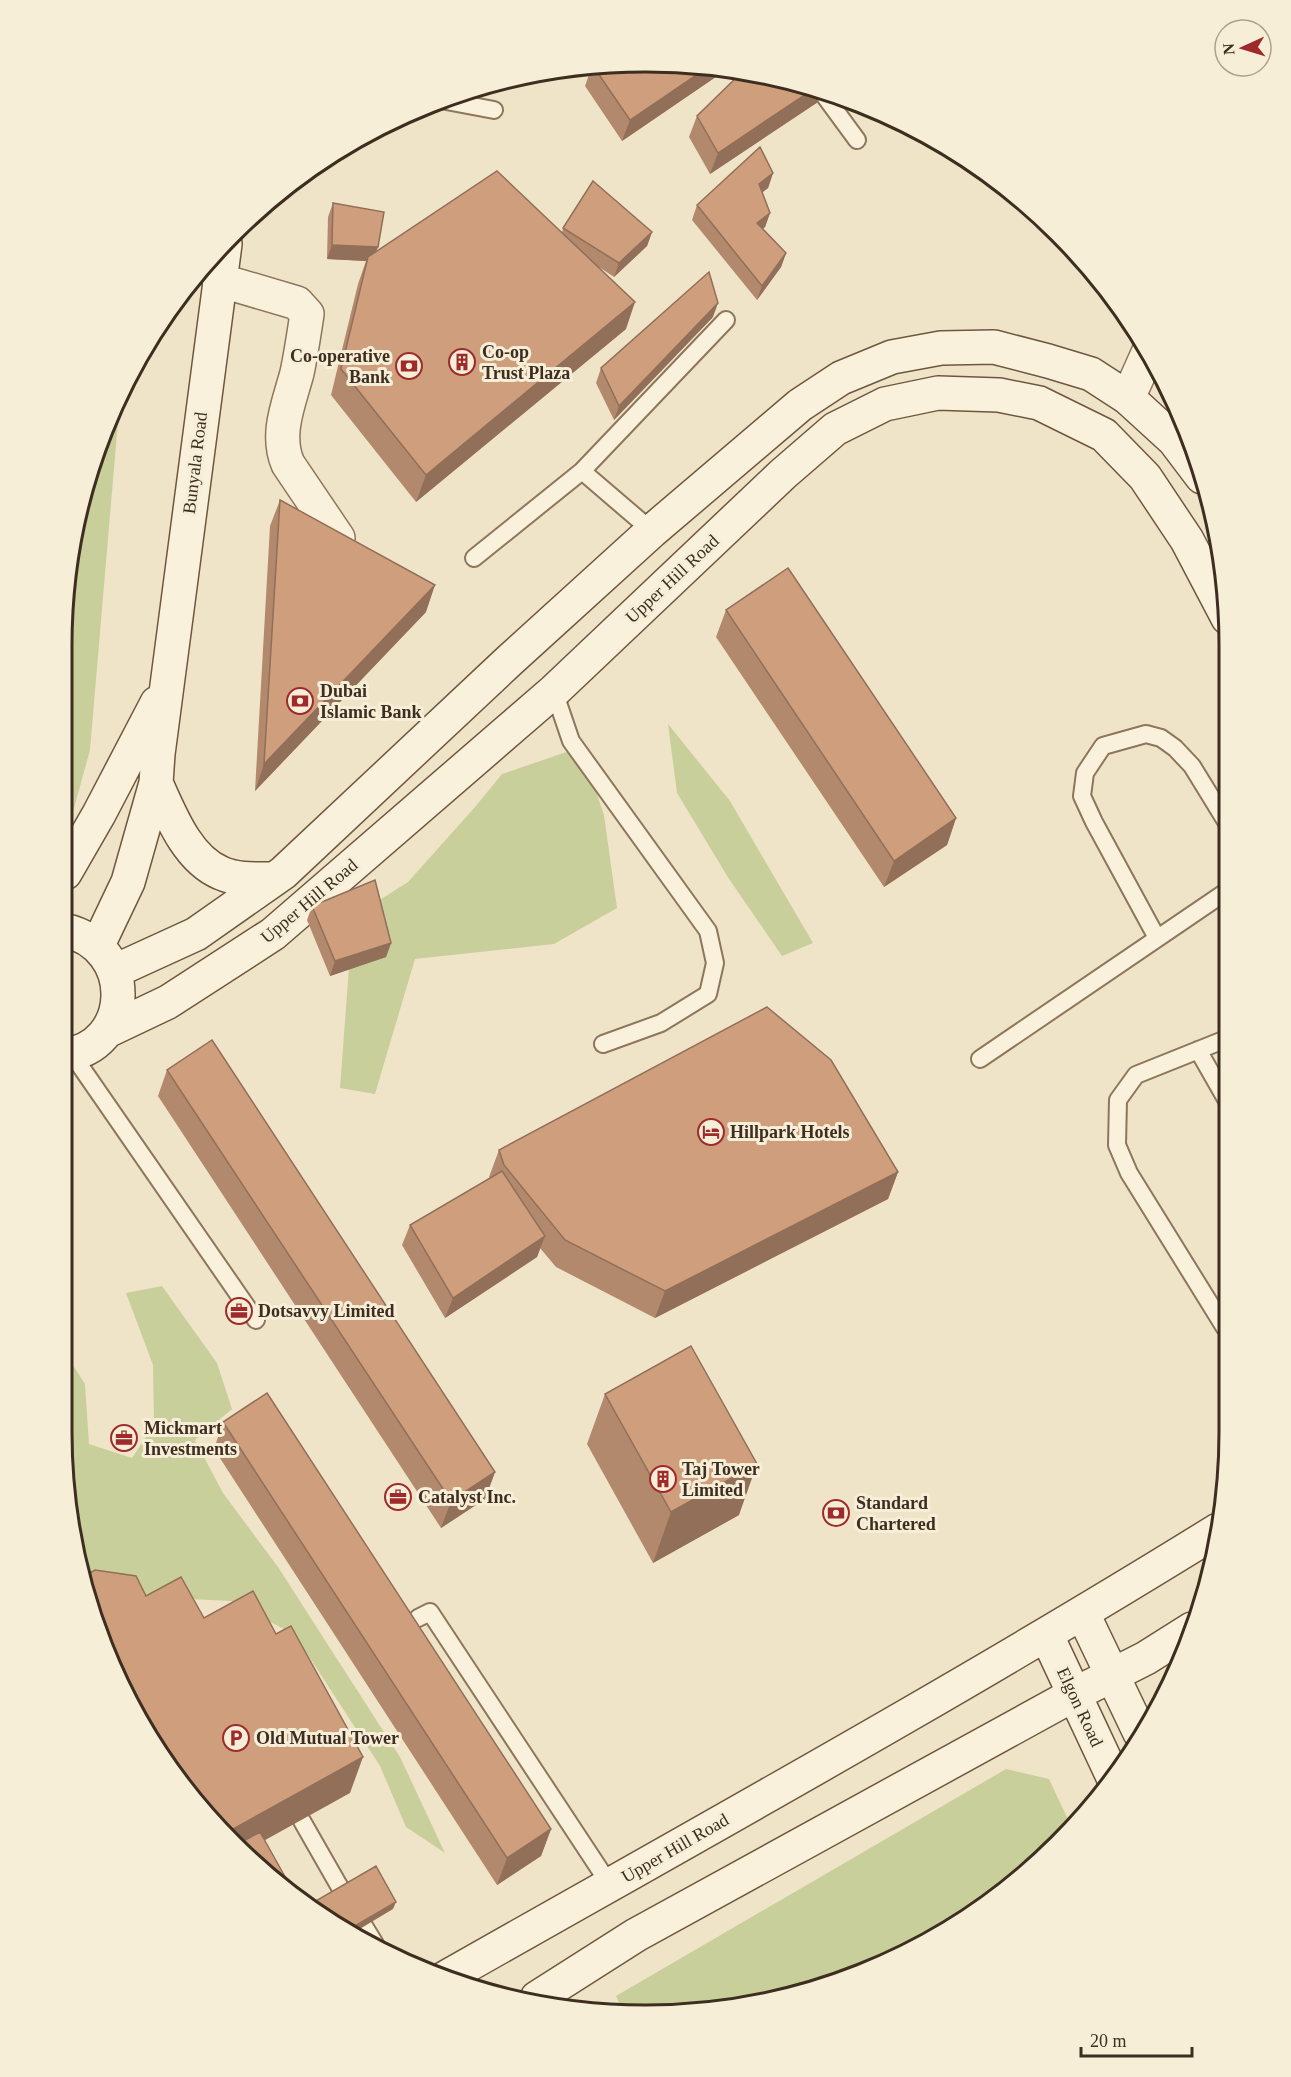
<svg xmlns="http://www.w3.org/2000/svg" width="1291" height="2077" font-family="'Times New Roman',serif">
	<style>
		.green { fill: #c9cf9b }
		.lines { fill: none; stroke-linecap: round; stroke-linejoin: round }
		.lane-casing { stroke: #8d765c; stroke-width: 20 }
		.street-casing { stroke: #8d765c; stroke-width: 36 }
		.secondary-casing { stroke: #6f573f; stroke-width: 36 }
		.lane { stroke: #faf1dc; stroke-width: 16 }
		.street { stroke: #faf1dc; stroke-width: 33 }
		.secondary { stroke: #faf1dc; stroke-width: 33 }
		.wall { fill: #b2896c }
		.shaded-wall { fill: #916f58 }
		.building { fill: #cf9f7d; stroke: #916f58; stroke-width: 1.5 }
		.labels { text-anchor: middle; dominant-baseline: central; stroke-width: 6; stroke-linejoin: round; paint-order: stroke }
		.poi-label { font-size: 18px; font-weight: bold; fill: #3d2e20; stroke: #f7eed8; text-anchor: start }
		.street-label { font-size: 18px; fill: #3d2e20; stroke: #f7eed8 }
		.rim { fill: none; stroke: #3d2e20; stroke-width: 3 }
	</style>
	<rect width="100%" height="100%" fill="#f0e4c8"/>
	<!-- green -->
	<path class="green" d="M120 398 90 750 73 812 65 826 66 570 106 422Z
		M668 724 730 801 813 943 782 956 729 879 677 793Z
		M581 747 604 815 617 908 554 944 415 959 375 1094 340 1088 349 967 318 939 408 882 475 807 502 774Z
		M162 1286 217 1363 232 1409 195 1440 223 1493 278 1567 400 1757 445 1853 406 1827 380 1766 295 1635 231 1601 149 1597 85 1575 62 1431V1348L85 1384 89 1444 132 1458 154 1425 153 1365 126 1293Z
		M1006 1769 1049 1779 1072 1828 1058 1845 970 1917 833 1985 722 2010 645 2015 623 2012 616 1996Z"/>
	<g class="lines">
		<defs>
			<path id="lane" d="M821 91 857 140
				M441 100 494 110
				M582 471 652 531
				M474 558 582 471 726 320
				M554 691 571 741 708 931 715 963 708 994 661 1023 603 1044
				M1157 938 1094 822 1082 796 1085 773 1103 746 1146 734 1161 738 1175 748 1192 766 1227 823
				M1198 1050 1226 1099
				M72 1054 256 1320
				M980 1059 1227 891
				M1225 1328 1129 1173 1117 1145 1118 1100 1136 1075 1226 1039
				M418 1618 430 1612 610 1885
				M302 1821 342 1891
				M364 1926 375 1944"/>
			<path id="street" d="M219 280 297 303 307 314C304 334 301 354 297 373 289 403 275 434 288 464L338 538
				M1128 398 1149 351"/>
			<path id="secondary" d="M156 783C170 814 187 859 221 873 236 880 256 879 273 879
				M65 873 99 814 157 703
				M98 945 128 882 156 783 158 754 225 244
				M115 971 196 934 283 873 510 660 652 531 800 405 841 378 892 357 941 348 994 347 1048 361 1091 374 1128 398 1174 440 1202 477
				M107 1031 168 1002 273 934 554 691 783 474 835 429 885 404 938 393 999 395 1039 403 1104 435 1145 477 1187 540 1228 618
				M64 1055C133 1048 139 947 64 930
				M1083 1614 1140 1733
				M1047 1636 1114 1779
				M445 1978C704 1831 965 1687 1218 1530
				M537 1998 636 1935 1073 1695 1146 1658 1192 1629"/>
		</defs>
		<!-- lane casing -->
		<use href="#lane" class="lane-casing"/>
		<!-- street casing -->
		<use href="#street" class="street-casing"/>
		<!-- secondary casing -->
		<use href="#secondary" class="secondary-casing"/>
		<!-- lane -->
		<use href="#lane" class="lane"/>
		<!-- street -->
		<use href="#street" class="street"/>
		<!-- secondary -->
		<use href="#secondary" class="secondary"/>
	</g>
	<!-- wall -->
	<path class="wall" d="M683 63 726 70 622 141 585 86 592 66Z
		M818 102 710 174 689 137 697 116Z
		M773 173 768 188 762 192 770 213 765 227 763 229 786 253 781 267 757 300 692 220 697 205Z
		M333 203 378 247 376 252 562 233 563 228 652 232 647 246 614 277 599 267 626 329 416 502 331 395 358 284 366 261 327 259 328 217Z
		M713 317 614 420 596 383 601 368Z
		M280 500 426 612 255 791 270 526Z
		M726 610 956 818 947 845 884 887 716 637Z
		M312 906 391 943 386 957 330 976 307 920Z
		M167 1070 495 1472 485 1499 441 1528 158 1096Z
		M499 1150 898 1172 888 1199 655 1318 556 1267 540 1248 537 1257 445 1318 402 1245 410 1225 490 1178 489 1177Z
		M605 1394 739 1515 653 1563 587 1444Z
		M223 1422 551 1829 541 1856 497 1885 214 1449Z"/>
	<!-- shaded-wall -->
	<path class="shaded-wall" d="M708 67 726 70 622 141 630 120Z
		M815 88 822 91 818 102 710 174 718 153Z
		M773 173 768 188 754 199 759 184Z
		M770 213 765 227 752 237 757 223Z
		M652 232 647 246 614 277 619 263Z
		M332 245 378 247 372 262 368 257 366 261 327 259Z
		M786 253 781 267 757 300 762 286Z
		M635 302 626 329 416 502 426 475Z
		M718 303 713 317 614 420 619 406Z
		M435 585 426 612 255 791 264 764Z
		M956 818 947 845 884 887 894 861Z
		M391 943 386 957 330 976 335 961Z
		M898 1172 888 1199 655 1318 665 1291Z
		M545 1236 537 1257 445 1318 453 1298Z
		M757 1464 739 1515 653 1563 671 1512Z
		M495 1472 485 1499 441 1528 451 1501Z
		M363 1757 350 1793 242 1853 233 1829Z
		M551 1829 541 1856 497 1885 507 1858Z
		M396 1902 393 1909 353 1933 348 1930Z"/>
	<!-- building -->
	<path class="building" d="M683 63 708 67 630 120 593 66Z
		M742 72 796 81 815 88 718 153 697 116Z
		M760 147 773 173 759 184 770 213 757 223 786 253 762 286 697 205Z
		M497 171 635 302 426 475 341 369 368 257Z
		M593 181 652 232 619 263 563 228Z
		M333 203 384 212 378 247 332 245Z
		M709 272 718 303 619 406 601 368Z
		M280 500 435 585 264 764Z
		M788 568 956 818 894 861 726 610Z
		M375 880 391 943 335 961 312 906Z
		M767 1007 831 1060 898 1172 665 1291 565 1240 504 1165 499 1150Z
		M212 1040 495 1472 451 1501 167 1070Z
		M502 1171 545 1236 453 1298 410 1225Z
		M691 1346 757 1464 671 1512 605 1394Z
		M267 1393 551 1829 507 1858 223 1422Z
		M95 1570 136 1576 146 1596 181 1577 204 1618 253 1591 276 1634 291 1626 363 1757 233 1829 247 1857 233 1845 182 1787 122 1690 92 1619 85 1576Z
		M260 1832 297 1898 247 1857 240 1843Z
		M376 1866 396 1902 348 1930 321 1917 307 1906Z"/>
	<!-- icons -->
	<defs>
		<symbol id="building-ring" viewBox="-11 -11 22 22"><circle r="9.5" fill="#f7eed8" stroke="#9e2a2b" stroke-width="1.5"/><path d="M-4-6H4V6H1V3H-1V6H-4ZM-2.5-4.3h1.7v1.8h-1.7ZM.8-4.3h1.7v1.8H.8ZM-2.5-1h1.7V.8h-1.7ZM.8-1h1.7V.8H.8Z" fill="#9e2a2b"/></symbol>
		<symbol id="bank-ring" viewBox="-11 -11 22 22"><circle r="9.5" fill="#f7eed8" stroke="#9e2a2b" stroke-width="1.5"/><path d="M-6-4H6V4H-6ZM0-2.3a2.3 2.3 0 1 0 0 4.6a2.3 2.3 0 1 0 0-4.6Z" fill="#9e2a2b"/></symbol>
		<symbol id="hotel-ring" viewBox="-11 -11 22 22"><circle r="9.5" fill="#f7eed8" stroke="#9e2a2b" stroke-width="1.5"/><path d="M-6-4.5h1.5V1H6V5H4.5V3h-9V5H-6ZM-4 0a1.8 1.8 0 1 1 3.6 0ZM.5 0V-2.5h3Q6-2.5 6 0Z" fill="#9e2a2b"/></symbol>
		<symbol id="office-ring" viewBox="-11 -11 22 22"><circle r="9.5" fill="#f7eed8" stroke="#9e2a2b" stroke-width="1.5"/><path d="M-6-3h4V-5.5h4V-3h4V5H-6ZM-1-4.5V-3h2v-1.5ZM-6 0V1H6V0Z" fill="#9e2a2b"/></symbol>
		<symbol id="parking-ring" viewBox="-11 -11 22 22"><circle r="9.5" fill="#f7eed8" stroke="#9e2a2b" stroke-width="1.5"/><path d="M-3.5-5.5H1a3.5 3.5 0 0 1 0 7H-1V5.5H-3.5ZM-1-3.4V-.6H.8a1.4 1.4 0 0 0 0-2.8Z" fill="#9e2a2b"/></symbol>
	</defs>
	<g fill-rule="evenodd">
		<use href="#building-ring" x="447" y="347" width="30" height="30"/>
		<use href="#bank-ring" x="394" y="351" width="30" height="30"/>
		<use href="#bank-ring" x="285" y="686" width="30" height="30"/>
		<use href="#hotel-ring" x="696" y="1117" width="30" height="30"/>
		<use href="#office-ring" x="224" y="1296" width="30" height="30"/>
		<use href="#office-ring" x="109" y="1423" width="30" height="30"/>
		<use href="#building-ring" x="648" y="1464" width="30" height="30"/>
		<use href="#office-ring" x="383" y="1482" width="30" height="30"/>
		<use href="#bank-ring" x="821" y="1498" width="30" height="30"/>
		<use href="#parking-ring" x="221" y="1723" width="30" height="30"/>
	</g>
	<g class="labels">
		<!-- poi labels -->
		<g class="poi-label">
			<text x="482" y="352">Co-op<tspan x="482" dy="21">Trust Plaza</tspan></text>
			<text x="390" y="356" text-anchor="end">Co-operative<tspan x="390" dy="21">Bank</tspan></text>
			<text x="320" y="691">Dubai<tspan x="320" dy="21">Islamic Bank</tspan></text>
			<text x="730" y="1132">Hillpark Hotels</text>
			<text x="258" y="1311">Dotsavvy Limited</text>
			<text x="144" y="1428">Mickmart<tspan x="144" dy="21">Investments</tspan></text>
			<text x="682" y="1469">Taj Tower<tspan x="682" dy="21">Limited</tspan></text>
			<text x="418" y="1497">Catalyst Inc.</text>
			<text x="856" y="1503">Standard<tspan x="856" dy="21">Chartered</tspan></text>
			<text x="256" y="1738">Old Mutual Tower</text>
		</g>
		<!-- street labels -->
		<g class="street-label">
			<text transform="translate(195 463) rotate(-83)">Bunyala Road</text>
			<text transform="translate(672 579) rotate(-43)">Upper Hill Road</text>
			<text transform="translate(309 901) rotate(-40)">Upper Hill Road</text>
			<text transform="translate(1080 1707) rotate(65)">Elgon Road</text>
			<text transform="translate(675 1848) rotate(-30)">Upper Hill Road</text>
		</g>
	</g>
	<!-- crop -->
	<path d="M0 0H1291V2077H0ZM645 72H646A573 573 0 0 1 1219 645V1432A573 573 0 0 1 646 2005H645A573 573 0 0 1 72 1432V645A573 573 0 0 1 645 72Z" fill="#f7eed8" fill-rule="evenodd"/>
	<path class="rim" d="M645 72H646A573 573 0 0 1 1219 645V1432A573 573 0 0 1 646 2005H645A573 573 0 0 1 72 1432V645A573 573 0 0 1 645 72Z"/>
	<!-- north arrow -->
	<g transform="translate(1243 48) rotate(266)"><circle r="28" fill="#f7eed8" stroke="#ada18e" stroke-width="1.5"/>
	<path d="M0-4.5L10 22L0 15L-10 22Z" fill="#9e2a2b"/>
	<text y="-9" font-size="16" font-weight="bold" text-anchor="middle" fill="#3d2e20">N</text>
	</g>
	<!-- scale -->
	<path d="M1081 2047v9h111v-9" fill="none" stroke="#3d2e20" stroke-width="3"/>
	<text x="1090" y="2047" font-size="18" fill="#3d2e20" stroke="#f7eed8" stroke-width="4.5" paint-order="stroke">20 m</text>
</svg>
